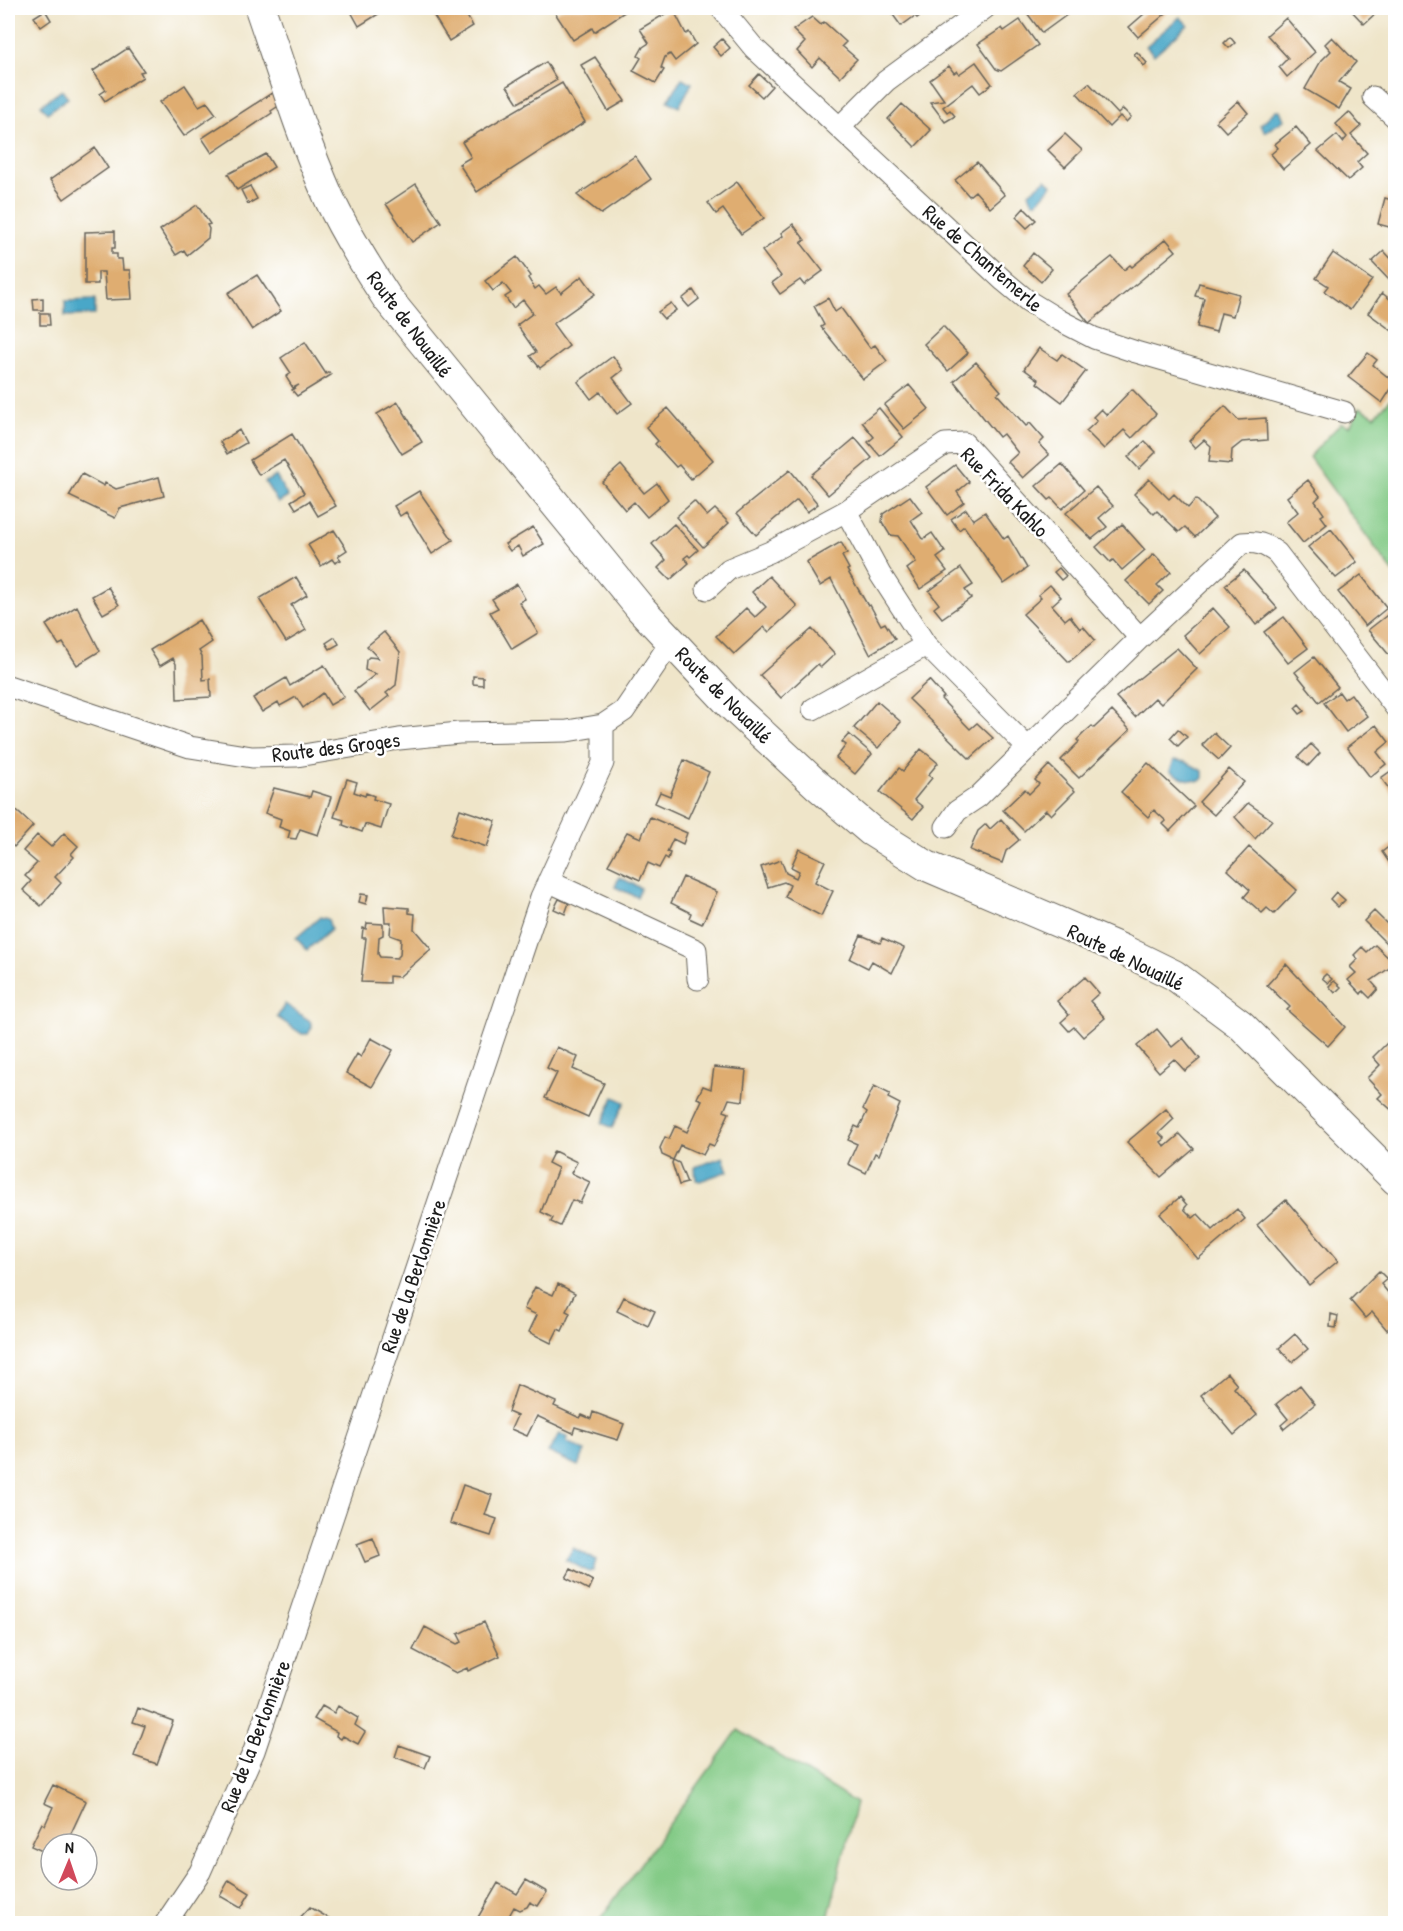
<svg xmlns="http://www.w3.org/2000/svg" width="1403" height="1931" font-family="'Patrick Hand',sans-serif">
	<style>
		.green { fill: #84cb87; stroke: #507452; stroke-width: 1.5 }
		.water { fill: #49a7c8; stroke: #326272; stroke-width: 1.5 }
		.building { fill: #dfad71 }
		.lines { fill: none; stroke-linecap: round; stroke-linejoin: round }
		.street-casing { stroke: #666259; stroke-width: 23 }
		.secondary-casing { stroke: #666259; stroke-width: 32 }
		.street { stroke: #fff; stroke-width: 21 }
		.secondary { stroke: #fff; stroke-width: 30 }
		.labels { text-anchor: middle; dominant-baseline: central; stroke-width: 5; stroke-linejoin: round; paint-order: stroke }
		.street-label { font-size: 21px; fill: #1c1c1c; stroke: #fff }
	</style>
	<rect width="100%" height="100%" fill="#fff"/>
	<filter id="ink" filterUnits="userSpaceOnUse"><feTurbulence type="fractalNoise" baseFrequency=".0167" numOctaves="2"/><feDisplacementMap in="SourceGraphic" scale="12" xChannelSelector="R" yChannelSelector="G"/><feConvolveMatrix kernelMatrix="1 2 1 2 8 2 1 2 1" color-interpolation-filters="sRGB"/></filter>
	<filter id="wash" filterUnits="userSpaceOnUse"><feTurbulence type="fractalNoise" baseFrequency=".008" numOctaves="4" result="noise"/><feDisplacementMap in="SourceGraphic" scale="24" xChannelSelector="R" yChannelSelector="G"/><feGaussianBlur stdDeviation="1.35" result="paint"/><feColorMatrix in="noise" values="0 0 0 0 0 0 0 0 0 0 0 0 0 0 0 0 0 1.4 0 .05"/><feComposite in="paint" operator="in"/></filter>
	<g filter="url(#wash)">
		<rect width="100%" height="100%" fill="#efe5c9"/>
		<!-- green -->
		<path class="green" d="M1395 394V575L1309 457 1341 423 1350 426 1360 407 1375 416Z
			M738 1730 856 1803 827 1923H597Z"/>
		<!-- water -->
		<path class="water" d="M1180 17 1188 25 1154 55 1146 46Z
			M682 78 692 83 679 107 668 101Z
			M62 90 68 98 47 113 41 105Z
			M1276 110H1280L1284 120 1265 132 1260 125Z
			M1046 179 1052 185 1037 202H1033L1029 193Z
			M95 300V315L65 316V301Z
			M276 476 288 497 278 503 265 482Z
			M1174 760 1186 762 1203 771V778L1200 781C1188 780 1180 778 1170 771Z
			M619 877 641 888 637 897 615 887Z
			M320 917 328 919 331 929 307 950 296 938Z
			M285 1004 310 1021 312 1027 308 1034H302L277 1017Z
			M614 1097 625 1102 612 1128 602 1123Z
			M723 1157 728 1171 700 1181 696 1180 695 1167Z
			M560 1434 568 1437 567 1442 585 1451 578 1466 548 1452Z
			M573 1548 596 1560 593 1571 589 1572 566 1560Z"/>
		<g id="blocks">
			<!-- building -->
			<path class="building" d="M349 8H376L380 13 359 26Z
				M429 8H462L473 26 449 41Z
				M564 8H624L626 11 594 32 592 28 573 40 555 13Z
				M888 8H937L927 15 925 12 917 18 915 16 901 26Z
				M1035 8H1074L1075 9 1042 33 1027 13Z
				M1151 8H1172L1138 37 1129 27Z
				M1349 8H1375L1378 11 1364 24Z
				M673 9 686 34 689 32 696 44 675 61 670 54 665 57 661 68 664 70 656 83 633 71 641 58 638 56 643 47 649 43 640 29Z
				M45 10 51 20 41 27 34 17Z
				M812 17 821 25 824 22 846 42 842 46 857 59 840 77 820 58 812 67 797 51 805 42 793 30Z
				M1286 18 1315 52 1287 77 1279 67 1288 58 1267 35Z
				M1020 20 1038 45 1001 71 996 69 978 44 1002 28 1004 31Z
				M1230 37 1235 43 1229 48 1224 43Z
				M1332 37 1356 62 1339 82 1351 89 1339 109 1305 89 1321 61 1331 51 1325 44Z
				M722 39 730 48 721 56 713 47Z
				M128 48 144 71 140 72 143 77 105 101 100 94 106 90 93 71Z
				M1137 52 1147 63 1144 66 1134 54Z
				M595 57 625 101 608 111 581 65Z
				M546 62 557 80 518 103 507 86Z
				M976 62 992 84 980 93 973 84 943 107 947 112 950 110 955 116 945 122 930 102 944 100 930 80 949 66 954 73 957 71 959 74Z
				M759 74 772 86 762 97 749 85Z
				M562 83 585 122 477 192 459 164 471 157 462 142Z
				M1089 83 1118 114 1123 109 1131 117 1126 122 1120 116 1109 127 1077 93Z
				M185 85 199 106 207 102 216 114 184 136 160 102Z
				M275 91 280 105 271 111 272 113 212 153 202 138Z
				M1238 101 1248 113 1226 132 1216 121Z
				M902 104 931 130 915 147 888 119Z
				M1349 112 1361 126 1351 135 1367 153 1357 162 1362 168 1348 180 1318 151 1337 135 1343 142 1347 137 1336 124Z
				M1296 127 1311 145 1283 169 1271 154 1278 148 1275 144Z
				M1065 134 1082 150 1065 167 1048 150Z
				M95 148 108 168 64 199 50 180Z
				M266 154 274 167 237 190 228 174Z
				M635 156 651 179 601 214 577 195Z
				M977 162 1005 195 990 208 975 191 969 196 955 180Z
				M10 180 14 186 8 190V182Z
				M737 182 764 218 741 234 723 209 716 214 708 203Z
				M416 184 441 222 412 242 386 204Z
				M250 186 257 199 248 204 241 190Z
				M1385 198 1395 201V242L1390 240 1393 228 1378 224Z
				M197 205 210 224 207 225 209 229 208 238 187 255 184 250 176 255 160 230Z
				M1024 208 1036 220 1027 228 1016 217Z
				M793 224 805 240 801 243 823 271 804 285 800 280 780 294 772 283 781 276 762 251 783 236 781 233Z
				M115 231V248H112V254H117V259H122L123 270H130L132 299 106 300 104 272H98V284H85V232Z
				M1166 239 1176 251 1089 323 1066 294 1112 257 1124 270 1130 265 1132 267Z
				M1384 251 1395 263V274L1389 280 1372 262Z
				M1033 253 1052 269 1041 282 1023 266Z
				M1333 253 1372 280 1350 310 1324 291 1328 286 1316 278Z
				M517 257 531 276 528 278 535 289 539 286 546 294 556 287 561 293 582 276 595 294 553 324 569 346 540 368 530 356 536 352 517 325 533 313 523 300 513 308 505 297 511 293 503 283 493 291 485 281Z
				M257 275 281 311 252 330 228 293Z
				M1199 283 1239 294 1233 316 1221 313 1216 332 1197 327 1204 298 1195 296Z
				M693 290 699 299 689 307 682 299Z
				M1382 293 1395 303V333L1368 313Z
				M43 298V310H34L33 299Z
				M828 298 835 312 841 308 870 348 875 345 887 361 863 379 821 327 824 325 814 306Z
				M671 303 676 310 664 319 658 312Z
				M40 313H49L50 325H40Z
				M943 326 968 353 948 371 924 344Z
				M305 342 326 374 329 372 331 375 297 396 292 390 299 385 293 388 286 377 291 373 281 358Z
				M1039 348 1057 360 1062 354 1086 371 1062 402 1037 383 1039 380 1024 369Z
				M1368 353 1377 360 1373 365 1395 383 1382 403 1348 377Z
				M613 356 623 370 613 378 632 403 617 414 600 392 591 399 578 382Z
				M976 362 1001 391 997 394 1026 426 1030 423 1044 439 1039 444 1049 455 1023 478 1008 462 1018 453 1003 434 999 437 954 381Z
				M909 385 929 409 904 429 884 405Z
				M1132 389 1156 414 1132 438 1124 430 1104 449 1086 431 1097 421 1093 417 1101 409 1107 415Z
				M398 402 422 442 402 454 377 414Z
				M1225 406 1238 420 1266 418 1267 440 1242 442 1232 450 1231 464 1209 462 1211 446 1204 440 1195 448 1189 441Z
				M668 408 713 460 691 479 679 465 676 467 655 444 658 441 646 427Z
				M879 408 903 437 880 456 868 442 874 437 862 422Z
				M239 430 246 443 227 454 220 442Z
				M292 434 336 506 318 516 309 501 296 509 291 501 304 493 284 460 259 475 250 460Z
				M855 438 872 458 828 495 811 475Z
				M1145 441 1156 452 1139 469 1128 457Z
				M1062 464 1084 490 1062 509 1052 498 1049 500 1036 486Z
				M621 465 644 493 657 483 668 499 647 517 634 502 625 510 602 482Z
				M955 465 969 482 957 492 964 502 947 515 926 487Z
				M790 470 818 504 807 512 797 500 756 535 737 513Z
				M82 474 104 486 105 483 116 489 159 477 164 496 120 508 115 518 69 496Z
				M1149 479 1169 499 1174 494 1188 508 1196 499 1215 518 1195 537 1185 527 1179 532 1157 511 1154 514 1134 494Z
				M1308 480 1320 496 1315 501 1324 514 1321 516 1327 524 1303 543 1286 522 1298 512 1287 497Z
				M1096 487 1113 506 1099 518 1107 527 1092 539 1066 513Z
				M419 491 453 540 432 554 406 512 400 516 394 506Z
				M910 496 922 512 911 520 923 539 932 533 945 552 937 558 947 571 920 589 907 569 916 562 898 536 890 535 882 522 883 514Z
				M694 501 707 516 715 509 729 523 703 547 676 517Z
				M966 509 973 520 985 512 1004 539 1008 536 1027 568 1004 584 964 526 959 530 951 519Z
				M674 524 698 550 690 557 688 555 684 558 689 563 670 580 658 568 666 560 652 544Z
				M1122 524 1145 550 1122 570 1113 560 1110 562 1096 547Z
				M533 527 544 544 523 556 518 546 510 551 505 544Z
				M1331 529 1357 562 1336 578 1308 547Z
				M334 530 347 550 338 556 341 560 335 563 332 559 321 566 308 545Z
				M841 542 847 553 842 556 849 569 847 570 868 606 870 605 881 625 885 623 895 639 870 654 831 579 820 586 806 562Z
				M1154 554 1171 572 1157 585 1163 591 1149 604 1126 581Z
				M961 568 973 585 965 590 971 598 942 618 934 608 939 604 929 591Z
				M1059 568 1066 576 1061 580 1054 572Z
				M1244 570 1277 608 1256 625 1225 585Z
				M1361 575 1387 608 1365 626 1338 592Z
				M769 576 797 606 769 632 764 627 734 654 716 636 746 608 755 617 766 607 752 592Z
				M296 577 307 595 291 605 306 630 286 642 259 599Z
				M517 584 525 599 519 602 538 633 512 649 490 612 498 608 492 599Z
				M1050 585 1061 597 1052 605 1065 620 1070 616 1080 629 1083 626 1095 640 1069 662 1023 614 1041 598 1038 595Z
				M108 587 119 605 103 614 92 596Z
				M77 606 100 651 77 665 63 643 59 645 46 625Z
				M1213 608 1230 627 1200 654 1183 635Z
				M1395 609V662L1368 630Z
				M1284 617 1308 648 1288 663 1264 632Z
				M199 620 212 642 199 651 202 656 203 680 210 679 211 697 177 699 176 664 173 658 160 666 150 650Z
				M812 629 835 654 821 667 818 664 781 698 760 675Z
				M384 632 400 652 396 685 386 693 389 696 370 711 354 691 376 674 365 670 366 660 369 657 378 658 367 646Z
				M335 637 339 644 330 649 326 643Z
				M1177 648 1197 669 1161 704 1155 698 1135 717 1116 697Z
				M1314 657 1338 687 1319 702 1295 672Z
				M324 665 344 697 330 705 323 693 303 708 296 697 280 706 278 702 262 712 253 698 286 678 290 686Z
				M473 676 483 677V685L473 684Z
				M929 680 944 697 941 699 970 729 977 723 993 738 970 759 909 699Z
				M1339 692 1344 699 1351 694 1367 716 1346 732 1324 703Z
				M877 701 901 722 878 748 854 728Z
				M1299 704 1305 711 1300 714 1295 708Z
				M1112 711 1130 730 1079 778 1061 760 1079 742 1077 740 1084 733 1092 726 1094 728Z
				M1376 725 1389 742 1377 752 1386 764 1370 777 1347 747Z
				M1178 729 1187 737 1178 746 1170 738Z
				M1214 733 1230 748 1219 760 1202 745Z
				M849 734 872 754 855 774 836 758 846 745 842 742Z
				M1311 744 1320 753 1308 766 1298 757Z
				M921 749 938 763 928 775 932 778 914 800 923 807 913 819 880 792 899 768 903 771Z
				M684 760 709 772 688 818 655 803 660 792 670 796Z
				M1148 763 1194 806 1170 831 1163 824 1166 821 1154 810 1148 817 1121 792Z
				M1049 765 1075 791 1051 815 1046 810 1024 831 1003 810 1025 789 1029 794 1039 784 1035 780Z
				M1395 768V797L1381 778Z
				M1229 769 1244 782 1214 815 1199 802Z
				M347 779 357 782 354 792 365 796 366 793 374 796 373 799 389 804 381 829 365 824 362 832 343 825 344 820 334 817Z
				M274 788 310 797 312 791 331 797 318 835 300 829 296 839 288 838 290 831 279 827 281 819 265 813Z
				M8 803 33 826 14 847 8 841Z
				M1248 803 1272 820 1255 839 1235 817Z
				M460 809 496 821 487 847 451 835Z
				M650 817 687 833 683 844 673 839 667 852 670 853 668 859 665 857 659 868 648 863 640 880 608 865 627 832 641 838Z
				M1001 819 1019 840 1006 851 1002 863 970 850 978 831 986 824 990 829Z
				M64 833 78 846 71 854 74 857 55 877 61 883 41 906 23 890 31 881 25 876 37 863 23 851 37 835 51 847Z
				M1395 842V871L1382 852Z
				M1249 847 1297 890 1274 914 1267 908 1262 913 1244 897 1250 890 1228 870Z
				M799 849 825 861 815 882 833 891 821 916 785 897 790 885 784 882 768 887 761 867 781 860 786 873 796 878 799 871 791 867Z
				M683 877 717 892 702 924 689 918 691 913 671 903Z
				M1336 892 1345 900 1338 907 1330 899Z
				M361 894 368 895 366 904 359 902Z
				M559 899 569 903 565 914 554 909Z
				M384 906 409 908V913L415 914 414 929 431 949 399 977 389 976V983L361 982 366 938H362L363 928 366 929 367 923 383 924V935L379 937 378 954 380 957 397 958 400 955 401 939 390 935 391 922H385Z
				M1374 911 1389 926 1395 919V952L1364 921Z
				M861 935 880 943 882 938 904 948 892 973 872 961 868 968 850 959Z
				M1375 945 1395 964 1371 981 1378 989 1370 998 1363 991 1361 994 1348 980 1356 973 1350 967 1358 959 1354 955 1362 947 1367 952Z
				M1286 964 1345 1027 1328 1046 1287 1010 1290 1007 1267 985Z
				M1326 974 1332 979 1328 983 1322 978Z
				M1085 977 1099 993 1090 1001 1105 1018 1083 1037 1074 1027 1069 1031 1061 1022 1069 1015 1057 1001Z
				M1334 981 1341 987 1335 993 1329 986Z
				M1157 1029 1172 1047 1183 1038 1200 1059 1185 1071 1174 1059 1159 1072 1137 1046Z
				M371 1038 393 1050 372 1087 346 1073 357 1054 361 1057Z
				M1390 1040 1395 1046V1113L1378 1098 1382 1094 1367 1078 1380 1065 1373 1057Z
				M557 1047 578 1057 573 1069 604 1083 588 1117 545 1098 557 1073 547 1068Z
				M714 1067 746 1070 743 1101 729 1099 724 1111 729 1113 714 1146 709 1144 703 1155 680 1145 673 1160 679 1163 687 1183 679 1185 672 1163 673 1160 662 1155 660 1148 665 1137 669 1139 675 1126 687 1132 702 1100 697 1098 703 1086 711 1089Z
				M874 1086 890 1094 888 1098 900 1104 879 1155 875 1153 866 1173 848 1164 857 1144 848 1140 855 1126 859 1128 867 1112 863 1109Z
				M1166 1109 1174 1119 1159 1133 1165 1139 1161 1142 1165 1147 1180 1134 1194 1149 1161 1177 1127 1142Z
				M554 1151 577 1162 571 1173 590 1182 580 1203 572 1200 560 1226 551 1222 553 1218 541 1212 558 1168 548 1163Z
				M1180 1197 1187 1205 1184 1209 1193 1218 1198 1214 1213 1230 1237 1209 1245 1219 1198 1259 1160 1214Z
				M1286 1200 1338 1261 1309 1285 1257 1225Z
				M1379 1271 1387 1279 1381 1284 1395 1301V1322L1387 1330 1372 1312 1365 1318 1350 1300Z
				M558 1284 575 1293 566 1311 570 1313 562 1331 558 1329 551 1343 529 1332 537 1315 524 1309 535 1287 553 1295Z
				M624 1297 655 1311 648 1326 617 1311Z
				M1331 1314 1338 1316 1336 1328 1330 1327Z
				M1295 1334 1308 1349 1292 1362 1279 1348Z
				M1227 1373 1237 1385 1234 1388 1257 1415 1234 1435 1201 1395Z
				M517 1385 556 1402 554 1406 580 1418 582 1415 591 1419 593 1412 624 1424 618 1440 575 1427 573 1433 537 1416 527 1436 511 1429 517 1416 508 1412Z
				M1300 1385 1315 1404 1284 1429 1281 1425 1288 1419 1276 1404Z
				M463 1485 492 1495 485 1515 497 1519 491 1536 450 1523Z
				M373 1538 380 1556 365 1562 357 1544Z
				M571 1569 593 1581 589 1590 566 1578Z
				M484 1622 500 1656 468 1671 467 1668 456 1673 413 1650 425 1627 457 1644 462 1642 458 1634Z
				M322 1706 334 1713 338 1706 358 1718 355 1725 365 1732 358 1744 343 1736 341 1739 336 1736 337 1732 314 1719Z
				M138 1708 173 1721 157 1764 134 1756 145 1726 133 1722Z
				M399 1745 430 1756 425 1768 395 1757Z
				M53 1785 86 1801 66 1844H51V1855L31 1846 42 1823 45 1825 53 1807 44 1803Z
				M229 1880 250 1893 241 1908 220 1896Z
				M526 1880 547 1892 538 1906 530 1902 527 1907 520 1910 514 1907 505 1923H485L477 1919 498 1883 517 1894Z
				M310 1907 337 1923H295Z"/>
		</g>
	</g>
	<g filter="url(#ink)">
		<use href="#blocks" fill-opacity="0" stroke="#666259" stroke-width="1.5"/>
		<g class="lines">
			<defs>
				<path id="street" d="M721 8 754 48 1004 281 1028 301 1059 320 1094 338 1136 352 1344 412
					M1373 97 1396 118
					M840 127 886 81 985 8
					M846 511 880 574 926 645 1028 748
					M707 589 729 569 770 552 846 511 945 444 964 443 1140 638
					M8 686 190 747 252 757 297 756 399 739 459 733 567 731 603 725
					M813 709 926 645
					M946 827 957 811 978 797 1140 638 1242 543C1256 541 1265 544 1277 553L1396 708
					M548 881 696 950 698 979
					M165 1924 200 1872 254 1751 541 897 603 763V725L624 711 671 642"/>
				<path id="secondary" d="M260 8C282 72 302 137 329 198 345 233 366 266 387 298L641 609 731 705 817 785 871 831 927 866 1121 949 1174 975 1241 1025 1396 1180"/>
			</defs>
			<!-- street casing -->
			<use href="#street" class="street-casing"/>
			<!-- secondary casing -->
			<use href="#secondary" class="secondary-casing"/>
			<!-- street -->
			<use href="#street" class="street"/>
			<!-- secondary -->
			<use href="#secondary" class="secondary"/>
		</g>
	</g>
	<g class="labels">
		<!-- street labels -->
		<g class="street-label">
			<text transform="translate(983 258) rotate(41)">Rue de Chantemerle</text>
			<text transform="translate(410 324) rotate(53)">Route de Nouaillé</text>
			<text transform="translate(1005 492) rotate(46)">Rue Frida Kahlo</text>
			<text transform="translate(724 695) rotate(45)">Route de Nouaillé</text>
			<text transform="translate(336 747) rotate(-7)">Route des Groges</text>
			<text transform="translate(1126 957) rotate(26)">Route de Nouaillé</text>
			<text transform="translate(413 1276) rotate(-71)">Rue de la Berlonnière</text>
			<text transform="translate(255 1736) rotate(-69)">Rue de la Berlonnière</text>
		</g>
	</g>
	<!-- margin -->
	<rect width="1403" height="1931" fill="none" stroke="#fff" stroke-width="30"/>
	<!-- north arrow -->
	<g transform="translate(69 1862) rotate(2)"><circle r="28" fill="#ffffff" stroke="#a4a4a4" stroke-width="1.5"/>
	<path d="M0-4.5L10 22L0 15L-10 22Z" fill="#d1495b"/>
	<text y="-9" font-size="16" font-weight="bold" text-anchor="middle" fill="#1c1c1c">N</text>
	</g>
</svg>
